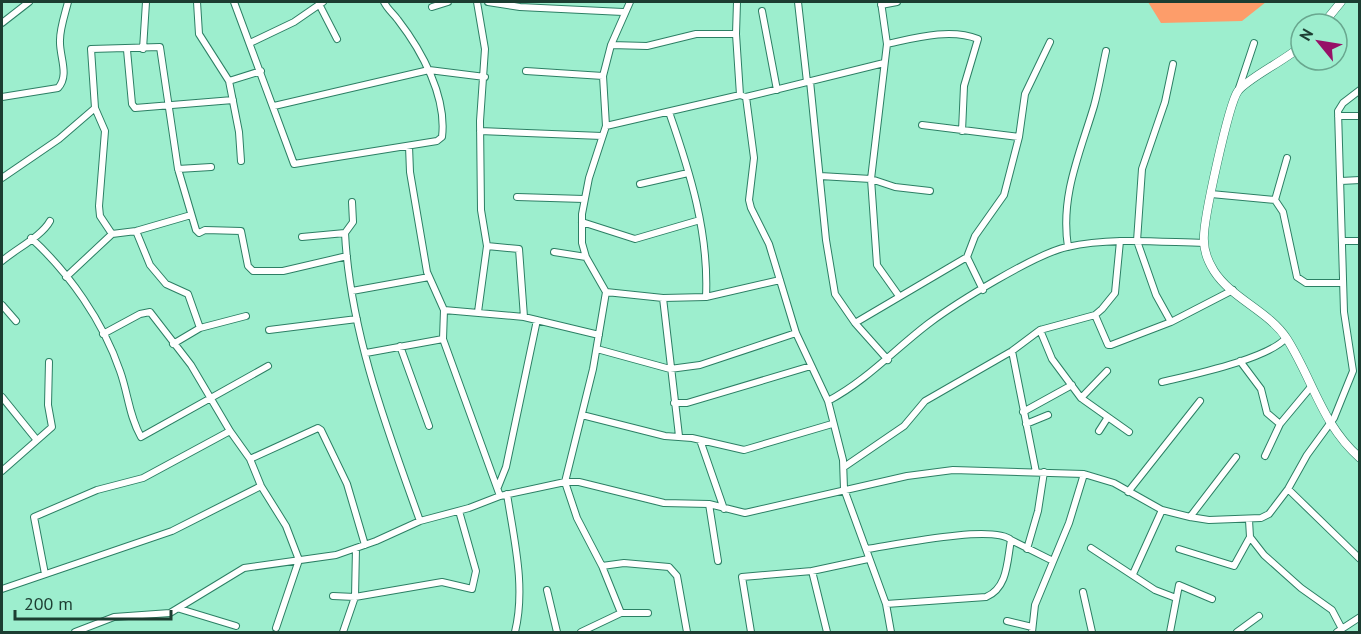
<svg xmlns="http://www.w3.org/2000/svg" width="1361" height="634" font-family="'PT Sans',sans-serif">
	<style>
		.green { fill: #fd9d6a }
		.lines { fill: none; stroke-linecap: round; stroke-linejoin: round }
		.minor-casing { stroke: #2c7f64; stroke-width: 8 }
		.tertiary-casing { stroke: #2c7f64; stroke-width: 9 }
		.minor { stroke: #fff; stroke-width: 6 }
		.tertiary { stroke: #fff; stroke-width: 8 }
	</style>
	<rect width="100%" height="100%" fill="#9deece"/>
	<!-- green -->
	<path class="green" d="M1148 2H1266L1242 21 1161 23Z"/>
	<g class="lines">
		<defs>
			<path id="minor" d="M197 2 199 34 229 81 239 132 241 161
				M234 2 294 164 437 141 442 137C447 97 422 51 398 20 393 13 388 10 384 2
				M477 2 485 49 480 121 481 210 487 246 519 249 524 317
				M488 2 520 7 623 12
				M737 2 736 34 740 95
				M798 2 807 82
				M881 2 887 44 871 179 877 265 899 296
				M319 4 337 39
				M881 5 897 2
				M432 7 448 2
				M762 11 777 90
				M2 23 29 2
				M250 43 294 22 323 2
				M887 44C915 38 950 28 978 39L964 86 962 131
				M611 45 647 46 696 34H736
				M143 49 146 2
				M127 50 132 104 135 108 233 100
				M526 71 603 76
				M229 81 261 71
				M810 81 826 240 835 294 855 323 888 360
				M1239 88 1254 43
				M2 97 58 88C70 75 59 56 60 40 60 28 65 14 68 2
				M746 97 754 158 749 200 751 208 769 244 796 333 828 401 843 460 844 489 886 604 891 632
				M274 106 429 70 485 77
				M669 112C690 172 709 233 706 297
				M1338 116H1360
				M922 125 1019 137
				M606 126 740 95 746 97 884 63
				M480 131 602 136
				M409 146 410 172 427 272 444 310 443 339 500 496
				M1287 158 1275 200 1283 212 1297 277 1306 283H1343
				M178 169 211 167
				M820 176 871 179 895 187 930 191
				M2 178 59 139 95 108
				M1341 181 1360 180
				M640 184 688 173
				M1211 194 1275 200
				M517 197 584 199
				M352 202 353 222 345 233C350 332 387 429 420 521
				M582 222 635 239 700 220
				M136 231 150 265 166 284 188 294 200 328
				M112 234 100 216 99 206 105 131 95 108 91 49 160 47 178 169 196 230 199 233 205 230 241 231 248 266 253 271H283L347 256
				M302 237 345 233
				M31 238C69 273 103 321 120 371 128 393 129 416 141 437L268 366
				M1343 241H1360
				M1068 247C1060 196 1080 153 1094 106 1099 88 1102 69 1106 51
				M554 252 586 257
				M2 261C16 249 42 236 50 221
				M66 277 112 234 136 231 191 215
				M983 290 967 257 975 236 1004 195 1019 137 1025 94 1050 42
				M352 291 429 277
				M606 292 663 298 706 297 780 280
				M663 298 679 436
				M2 305 16 321
				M444 310 524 317 599 335
				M478 312 487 246
				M1095 315 1108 345H1111L1171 322 1233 290
				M1171 322 1156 295 1137 241 1142 169 1165 102 1173 64
				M855 323 967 257
				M269 330 357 319
				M1040 330 1052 359 1081 398 1129 432
				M103 334 140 314 150 312 191 365 230 431 250 459 261 486 286 526 299 560 276 628
				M173 344 200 328 246 316
				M400 346 429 426
				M597 349 670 369 700 365 796 333
				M1012 351 1036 472
				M366 353 443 339
				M1240 361 1261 389 1267 413 1280 424
				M1162 382C1191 375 1268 359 1286 338
				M2 397 36 439
				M1081 398 1107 371
				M828 401C866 381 894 350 928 324 956 303 1035 254 1067 247 1111 237 1159 242 1204 243
				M674 403H687L811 366
				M1023 412 1072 385
				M582 415 665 436 692 438 744 450 832 424
				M1026 424 1048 415
				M1099 431 1108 417
				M700 440 724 509
				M1265 456 1280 424 1310 388
				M250 459 318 428 321 430 347 484 365 545
				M844 467 904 426 925 401 1012 351 1040 330 1095 315 1102 309 1115 293 1120 241
				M2 471 52 427 48 405 49 362
				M498 487 506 467 537 320
				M1288 489 1360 559
				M1128 492 1200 401
				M507 494C514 540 526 587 515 632
				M709 504 718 561
				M1190 517 1236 457
				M1249 520 1250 537 1264 555 1301 588 1332 610 1342 629
				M1011 540 1053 561
				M1091 548 1155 590 1176 598
				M867 549C894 545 993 524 1011 540 1007 561 1008 588 986 597L886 604
				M1027 549 1038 511 1044 472
				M1179 549 1234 566 1250 537
				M602 566 624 563 669 567 677 576 687 632
				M812 571 827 632
				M45 574 34 517 97 490 143 478 230 431
				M1133 574 1162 510
				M2 589 172 531 261 486
				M547 590 557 632
				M1083 592 1092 632
				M333 596 355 597 442 582 472 589 476 571 459 511
				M180 609 236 626
				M621 613H648
				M1007 621 1032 627
				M75 632 114 617 170 613 244 568 336 555 376 541 420 521 469 508 500 496 565 482H579L664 503 709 504 745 513 907 476 953 470 1084 474 1114 483 1162 510 1190 517 1209 520 1261 518 1269 514 1288 489 1307 455 1334 418 1353 371 1344 312 1338 111 1343 103 1360 90
				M343 632 355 597 356 548
				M581 632 621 613 602 566 577 518 565 482 593 369 606 292 586 257 582 243V214L589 178 606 126 603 76 611 45 630 2
				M751 632 742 577 812 571 868 559
				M1032 632 1035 605 1069 523 1084 474
				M1170 632 1179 585 1212 599
				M1237 632 1259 616
				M1337 632 1360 617"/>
			<path id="tertiary" d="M1323 24 1341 2
				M1301 46C1286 60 1248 78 1238 91 1229 103 1202 224 1204 241 1204 251 1209 263 1214 271 1232 299 1269 311 1287 339 1313 380 1322 425 1360 458"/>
		</defs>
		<!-- minor casing -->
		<use href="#minor" class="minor-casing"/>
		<!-- tertiary casing -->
		<use href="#tertiary" class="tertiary-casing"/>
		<!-- minor -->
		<use href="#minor" class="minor"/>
		<!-- tertiary -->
		<use href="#tertiary" class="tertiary"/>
	</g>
	<!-- border -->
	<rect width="1361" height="634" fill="none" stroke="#1c3d31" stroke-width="6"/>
	<!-- north arrow -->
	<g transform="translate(1319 42) rotate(300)"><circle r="28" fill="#9deece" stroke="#69a78f" stroke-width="1.5"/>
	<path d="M0-4.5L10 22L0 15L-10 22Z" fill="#961167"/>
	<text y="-9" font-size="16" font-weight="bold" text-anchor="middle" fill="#1c3d31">N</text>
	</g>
	<!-- scale -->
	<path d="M15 610v9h156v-9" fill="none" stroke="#1c3d31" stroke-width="3"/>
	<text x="24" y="610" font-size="18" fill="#1c3d31" stroke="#9deece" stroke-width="4.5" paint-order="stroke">200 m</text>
</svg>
